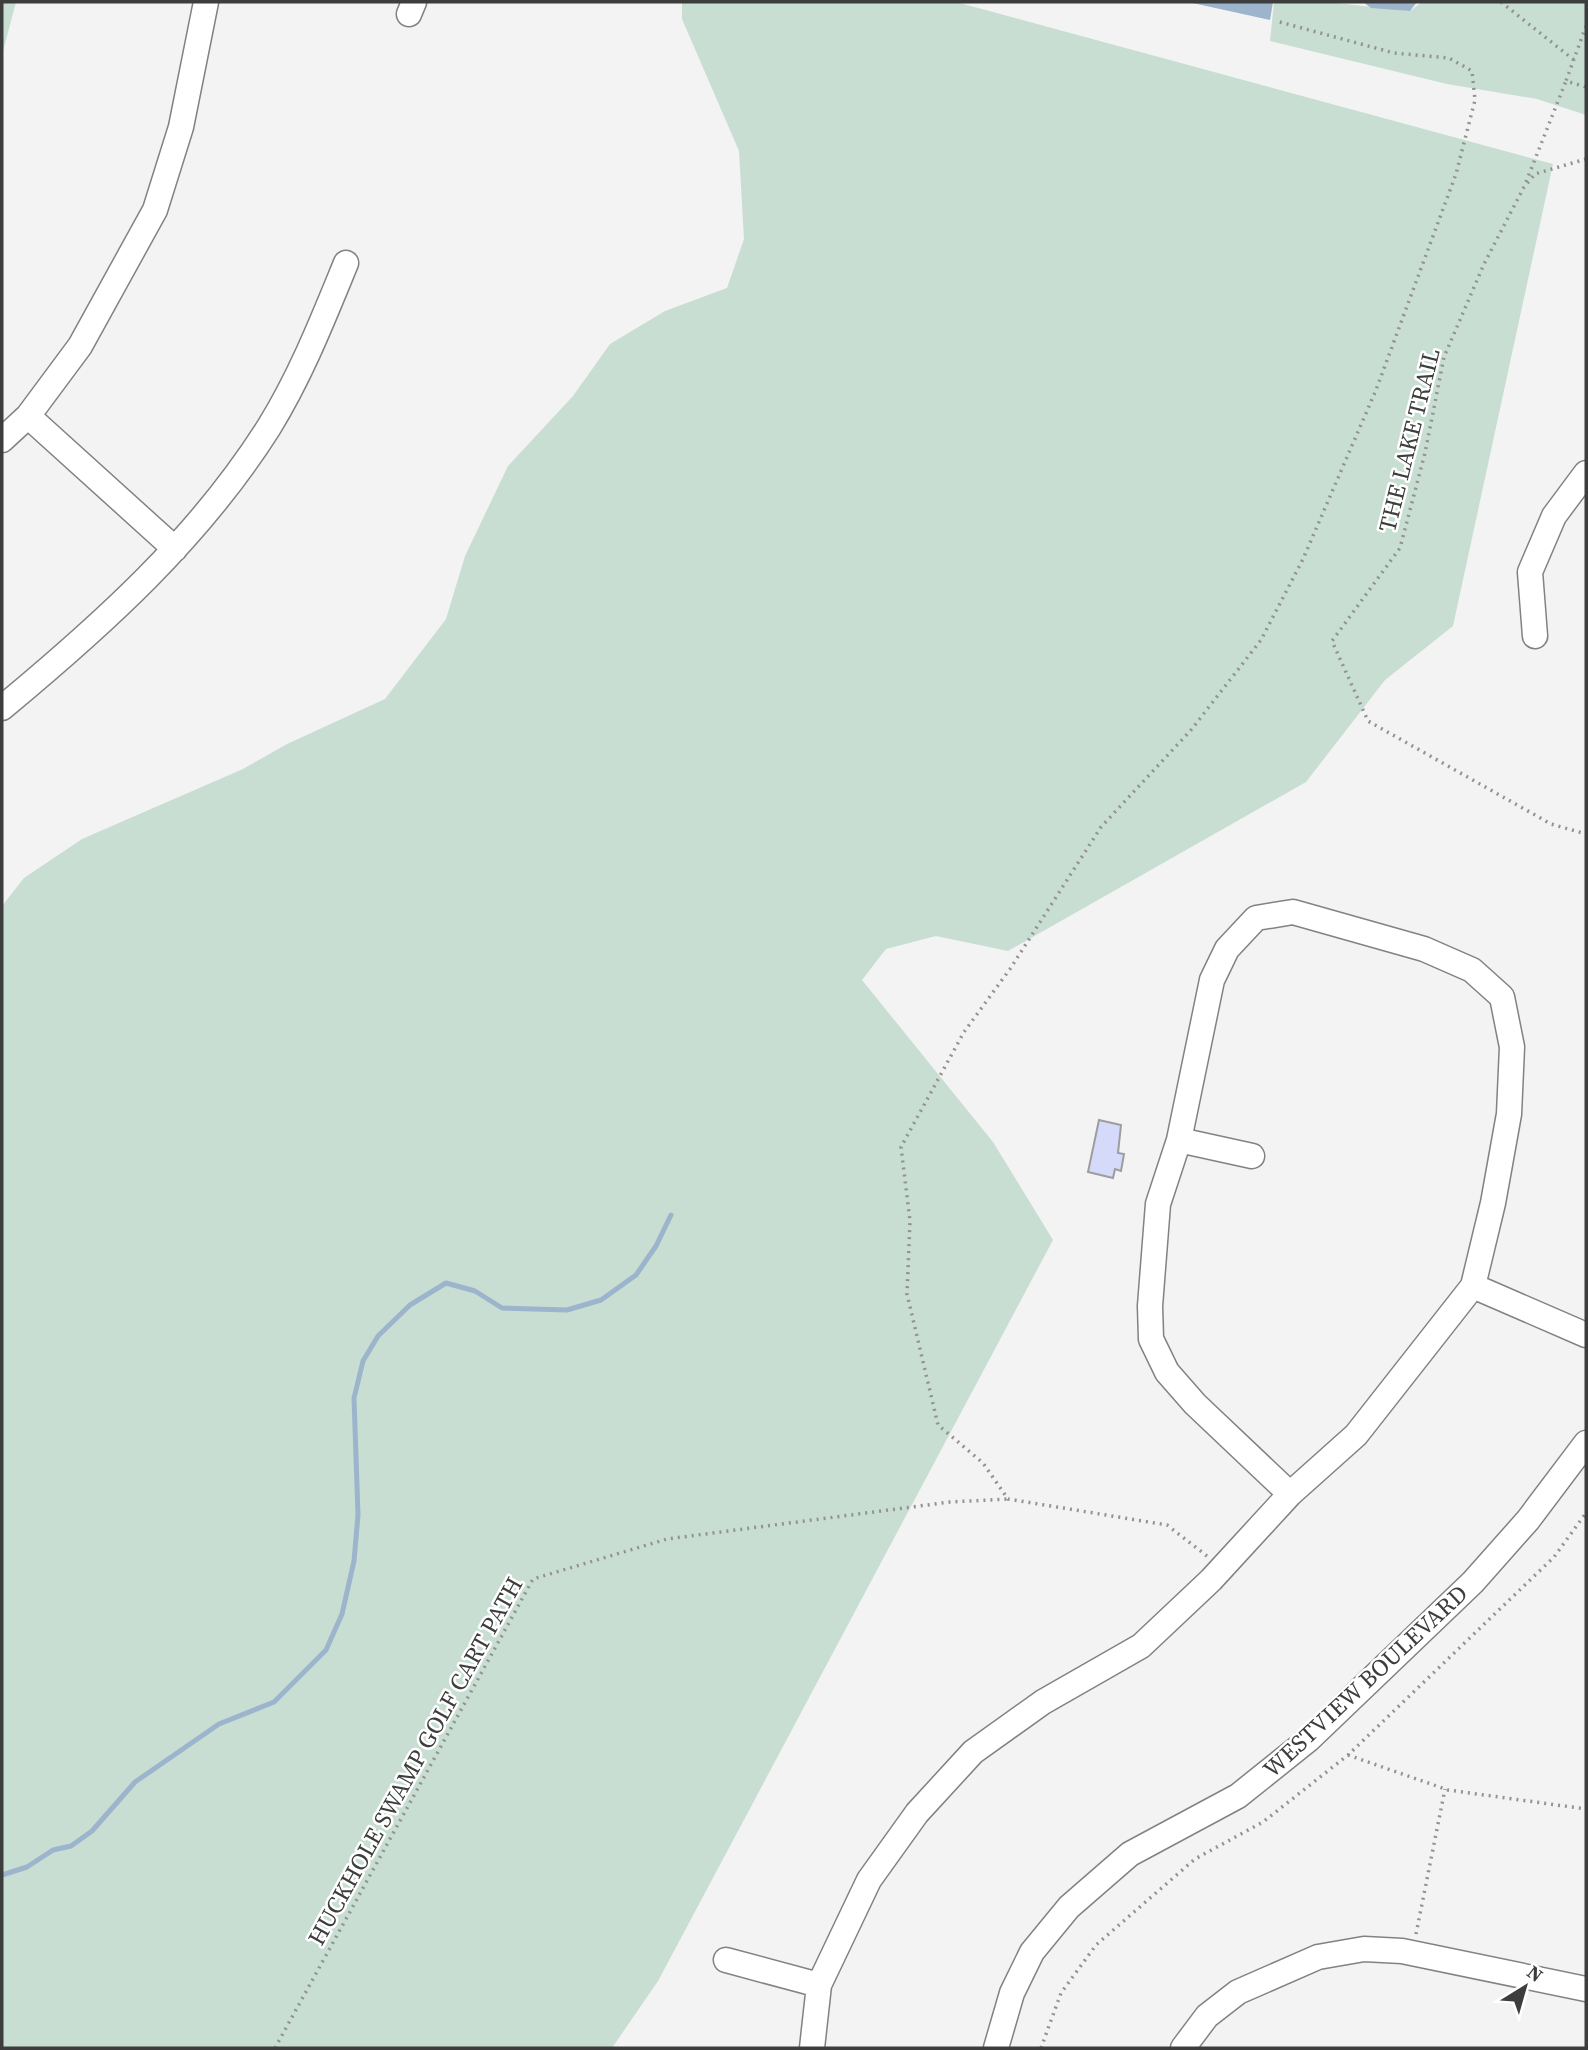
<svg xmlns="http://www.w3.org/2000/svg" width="1588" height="2050" font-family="'Source Serif 4',serif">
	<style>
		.green { fill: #c8ded2 }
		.water { fill: #9cb4cc }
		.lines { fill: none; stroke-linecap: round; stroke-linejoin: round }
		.stream { stroke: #9cb4cc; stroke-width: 5 }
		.building { fill: #d5dafa; stroke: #9d9d9e; stroke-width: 2 }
		.minor-casing { stroke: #818283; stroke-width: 27 }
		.path { stroke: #929292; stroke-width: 3.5; stroke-dasharray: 2 5; stroke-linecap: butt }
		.minor { stroke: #fff; stroke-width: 24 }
		.labels { text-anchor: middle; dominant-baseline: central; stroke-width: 5; stroke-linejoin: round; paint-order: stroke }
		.street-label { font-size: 24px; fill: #3d3d3d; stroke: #fff }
	</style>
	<rect width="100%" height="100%" fill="#f3f3f4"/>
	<!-- green -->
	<path class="green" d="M2 2H16L2 55Z
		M682 2H956L1553 164 1453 626 1385 680 1306 782 1008 951 936 936 886 949 862 980 993 1142 1053 1240 658 1981 612 2048H2V906L24 878 82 839 243 769 287 744 385 699 446 619 465 556 508 466 573 396 610 344 665 311 727 288 744 239 739 151 682 19Z
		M1274 2H1327L1410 11 1422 2H1586V115L1537 99 1447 84 1270 41Z"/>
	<!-- water -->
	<path class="water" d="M1188 2H1273L1270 20Z
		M1363 2H1417L1410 11 1371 8Z"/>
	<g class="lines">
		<!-- stream -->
		<path class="stream" d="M2 1875 27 1867 53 1850 71 1846 92 1831 135 1782 219 1724 274 1702 326 1650 342 1614 354 1561 358 1515 354 1398 363 1361 378 1336 410 1305 446 1283 475 1291 502 1308 567 1310 601 1300 636 1275 656 1246 671 1215"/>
	</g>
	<!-- building -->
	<path class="building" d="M1099 1120 1121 1125 1118 1153 1124 1154 1121 1171 1115 1169 1113 1178 1088 1172Z"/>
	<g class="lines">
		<defs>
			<path id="minor" d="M409 14 414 2
				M28 416 175 549
				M2 440 28 416 80 346 155 210 181 127 206 2
				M1535 636 1530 572 1554 516 1586 473
				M2 708C102 625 199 538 269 427 301 375 323 319 346 263
				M1179 1140 1252 1156
				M1473 1286 1586 1335
				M726 1960 819 1985
				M812 2048 819 1985 869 1880 917 1813 973 1752 1043 1702 1141 1646 1211 1580 1290 1494 1356 1435 1473 1286 1493 1203 1509 1114 1512 1047 1502 997 1472 970 1424 949 1293 912 1256 918 1227 949 1212 980 1179 1140 1158 1204 1150 1306 1151 1339 1167 1372 1195 1404 1290 1494
				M996 2048 1012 1993 1032 1952 1069 1907 1130 1854 1238 1796 1308 1740 1473 1582 1528 1520 1586 1443
				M1183 2048 1207 2016 1238 1992 1318 1957 1364 1949 1402 1951 1586 1989"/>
		</defs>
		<!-- minor casing -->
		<use href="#minor" class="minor-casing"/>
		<!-- path -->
		<path class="path" d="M1501 2 1574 60
			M1586 26 1566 81 1586 87
			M1586 159 1535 174 1524 187 1484 264 1444 357 1425 453 1400 548 1332 641 1368 721 1551 824 1586 834
			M1526 182 1566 81
			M1207 1556 1167 1525 1008 1499 983 1463 938 1425 907 1294 910 1221 901 1147 964 1032 1010 969 1101 827 1191 730 1261 640 1303 559 1376 390 1456 174 1475 100 1472 71 1449 58 1394 53 1276 21
			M1348 1755 1448 1790 1586 1809
			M1416 1934 1445 1789
			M275 2048 533 1579 667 1539 950 1502 1008 1499
			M1041 2048 1061 1993 1096 1945 1195 1859 1263 1822 1348 1755 1554 1557 1586 1513"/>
		<!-- minor -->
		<use href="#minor" class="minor"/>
	</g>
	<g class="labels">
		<!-- street labels -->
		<g class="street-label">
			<text transform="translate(1409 440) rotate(-76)">THE LAKE TRAIL</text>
			<text transform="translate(1365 1681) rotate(-43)">WESTVIEW BOULEVARD</text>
			<text transform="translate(415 1761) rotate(-61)">HUCKHOLE SWAMP GOLF CART PATH</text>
		</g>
	</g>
	<!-- border -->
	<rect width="1588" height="2050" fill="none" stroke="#3d3d3d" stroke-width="7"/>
	<!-- north arrow -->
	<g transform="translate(1525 1987) rotate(37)" stroke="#ffffff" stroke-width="5" paint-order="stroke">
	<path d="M0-5L12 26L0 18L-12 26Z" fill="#3d3d3d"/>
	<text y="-10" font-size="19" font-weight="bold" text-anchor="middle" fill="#3d3d3d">N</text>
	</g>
</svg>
